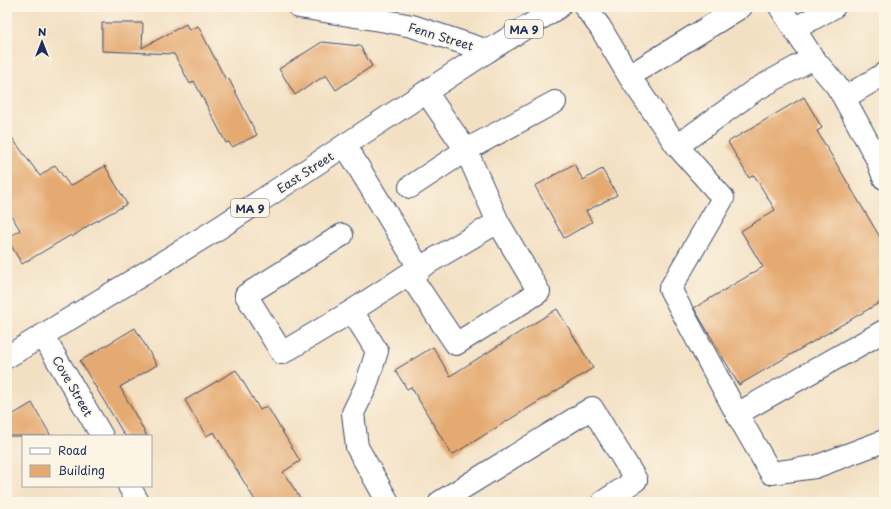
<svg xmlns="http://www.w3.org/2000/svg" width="891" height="509" font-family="'Playpen Sans',sans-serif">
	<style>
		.building { fill: #e5aa72 }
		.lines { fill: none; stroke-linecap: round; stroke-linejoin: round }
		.minor-casing { stroke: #3b4a6d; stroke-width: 24 }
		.highway-casing { stroke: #3b4a6d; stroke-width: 24 }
		.minor { stroke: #fff; stroke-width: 22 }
		.highway { stroke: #fff; stroke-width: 22 }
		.labels { text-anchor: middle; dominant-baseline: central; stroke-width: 3.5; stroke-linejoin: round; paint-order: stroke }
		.shield { fill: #fcf5e5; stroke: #5e6a86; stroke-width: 1 }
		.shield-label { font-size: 11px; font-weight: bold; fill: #1b2f5e }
		.street-label { font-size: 12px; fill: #1b2f5e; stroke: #fcf5e5 }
	</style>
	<rect width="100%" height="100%" fill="#fcf5e5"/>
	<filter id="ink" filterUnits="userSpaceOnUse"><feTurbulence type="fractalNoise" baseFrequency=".025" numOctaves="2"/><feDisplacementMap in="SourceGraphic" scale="8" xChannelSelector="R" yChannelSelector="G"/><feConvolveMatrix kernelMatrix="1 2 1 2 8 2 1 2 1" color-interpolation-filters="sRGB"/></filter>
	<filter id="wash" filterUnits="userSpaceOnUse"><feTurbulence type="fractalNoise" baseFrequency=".012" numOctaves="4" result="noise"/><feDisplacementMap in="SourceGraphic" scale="16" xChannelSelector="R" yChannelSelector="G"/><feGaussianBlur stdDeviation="0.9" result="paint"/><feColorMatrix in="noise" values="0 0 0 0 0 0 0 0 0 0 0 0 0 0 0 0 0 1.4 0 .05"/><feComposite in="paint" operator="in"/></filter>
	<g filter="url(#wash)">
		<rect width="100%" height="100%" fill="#f3e0c3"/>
		<g id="blocks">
			<!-- building -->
			<path class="building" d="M102 23H143L142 48 186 24 189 30 198 26 226 80 229 79 257 135 232 147 229 142 226 143 194 81 190 84 174 54 102 51Z
				M322 42 360 46 372 66 336 90 326 75 295 95 279 69Z
				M804 97 822 128 817 131 884 244V300L739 385 694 308 763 267 741 231 775 210 754 175 749 178 728 142Z
				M7 131 40 176 55 165 70 186 105 166 127 204 89 225 72 237 71 235 22 264 7 239 20 230 7 208Z
				M574 164 583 180 602 169 617 195 586 211 592 222 564 238 535 186Z
				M557 309 593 368 452 455 411 387 407 389 395 370 433 347 450 376Z
				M135 328 157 365 120 387 147 436H125L80 361Z
				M236 370 260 410 267 406 300 461 283 472 303 502H256L214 432 206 436 185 400Z
				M32 403 51 436H7V418Z"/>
		</g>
	</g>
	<g filter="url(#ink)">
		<use href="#blocks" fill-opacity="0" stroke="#3b4a6d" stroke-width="1"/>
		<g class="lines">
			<defs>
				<path id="minor" d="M299 7 386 21 412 26 488 51
					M585 7 600 27 629 76 677 146
					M780 7 813 58 755 90 677 146 723 198 670 289 737 414 771 473 815 467 884 441
					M794 29 834 7
					M813 58 836 85 844 98 884 74
					M629 76 741 7
					M426 92 466 150 555 102
					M844 98 877 159 884 154
					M345 145 420 269
					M877 159 884 178
					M342 235 246 295 282 353 352 311 409 274 498 222
					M409 274 456 344 539 292 498 222 466 150 410 187
					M352 311 377 351 366 386 353 413 357 447 388 502
					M43 336 102 436
					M737 414 884 331
					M129 486 138 502
					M440 502 592 408 636 480 603 502"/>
				<path id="highway" d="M7 357 219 228 488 51 559 7"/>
			</defs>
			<!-- minor casing -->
			<use href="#minor" class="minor-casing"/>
			<!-- highway casing -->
			<use href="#highway" class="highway-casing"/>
			<!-- minor -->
			<use href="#minor" class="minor"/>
			<!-- highway -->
			<use href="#highway" class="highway"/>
		</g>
	</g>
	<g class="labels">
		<!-- shield labels -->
		<g class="shield">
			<rect x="505" y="20" width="38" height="18" rx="3"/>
			<rect x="231" y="199" width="38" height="18" rx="3"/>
		</g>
		<g class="shield-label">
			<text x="524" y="29">MA 9</text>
			<text x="250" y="208">MA 9</text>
		</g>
		<!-- street labels -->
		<g class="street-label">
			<text transform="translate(441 36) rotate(17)">Fenn Street</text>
			<text transform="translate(305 172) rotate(-33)">East Street</text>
			<text transform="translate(73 386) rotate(60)">Cove Street</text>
		</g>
	</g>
	<!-- margin -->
	<rect width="891" height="509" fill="none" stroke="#fcf5e5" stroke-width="24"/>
	<!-- legend -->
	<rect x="22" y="435" width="130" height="52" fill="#fcf5e5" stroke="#a2a6af"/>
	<rect x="30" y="448" width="20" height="6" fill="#ffffff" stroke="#a2a6af"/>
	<text x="58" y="455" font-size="12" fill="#1b2f5e">Road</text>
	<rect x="30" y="465" width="20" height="12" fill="#e5aa72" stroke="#a2a6af"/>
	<text x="58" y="475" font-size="12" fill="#1b2f5e">Building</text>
	<!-- north arrow -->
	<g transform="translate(42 42)" stroke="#fcf5e5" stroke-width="3" paint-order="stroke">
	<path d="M0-3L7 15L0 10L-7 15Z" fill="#1b2f5e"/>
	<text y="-6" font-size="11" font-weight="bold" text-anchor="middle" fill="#1b2f5e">N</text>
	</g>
</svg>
